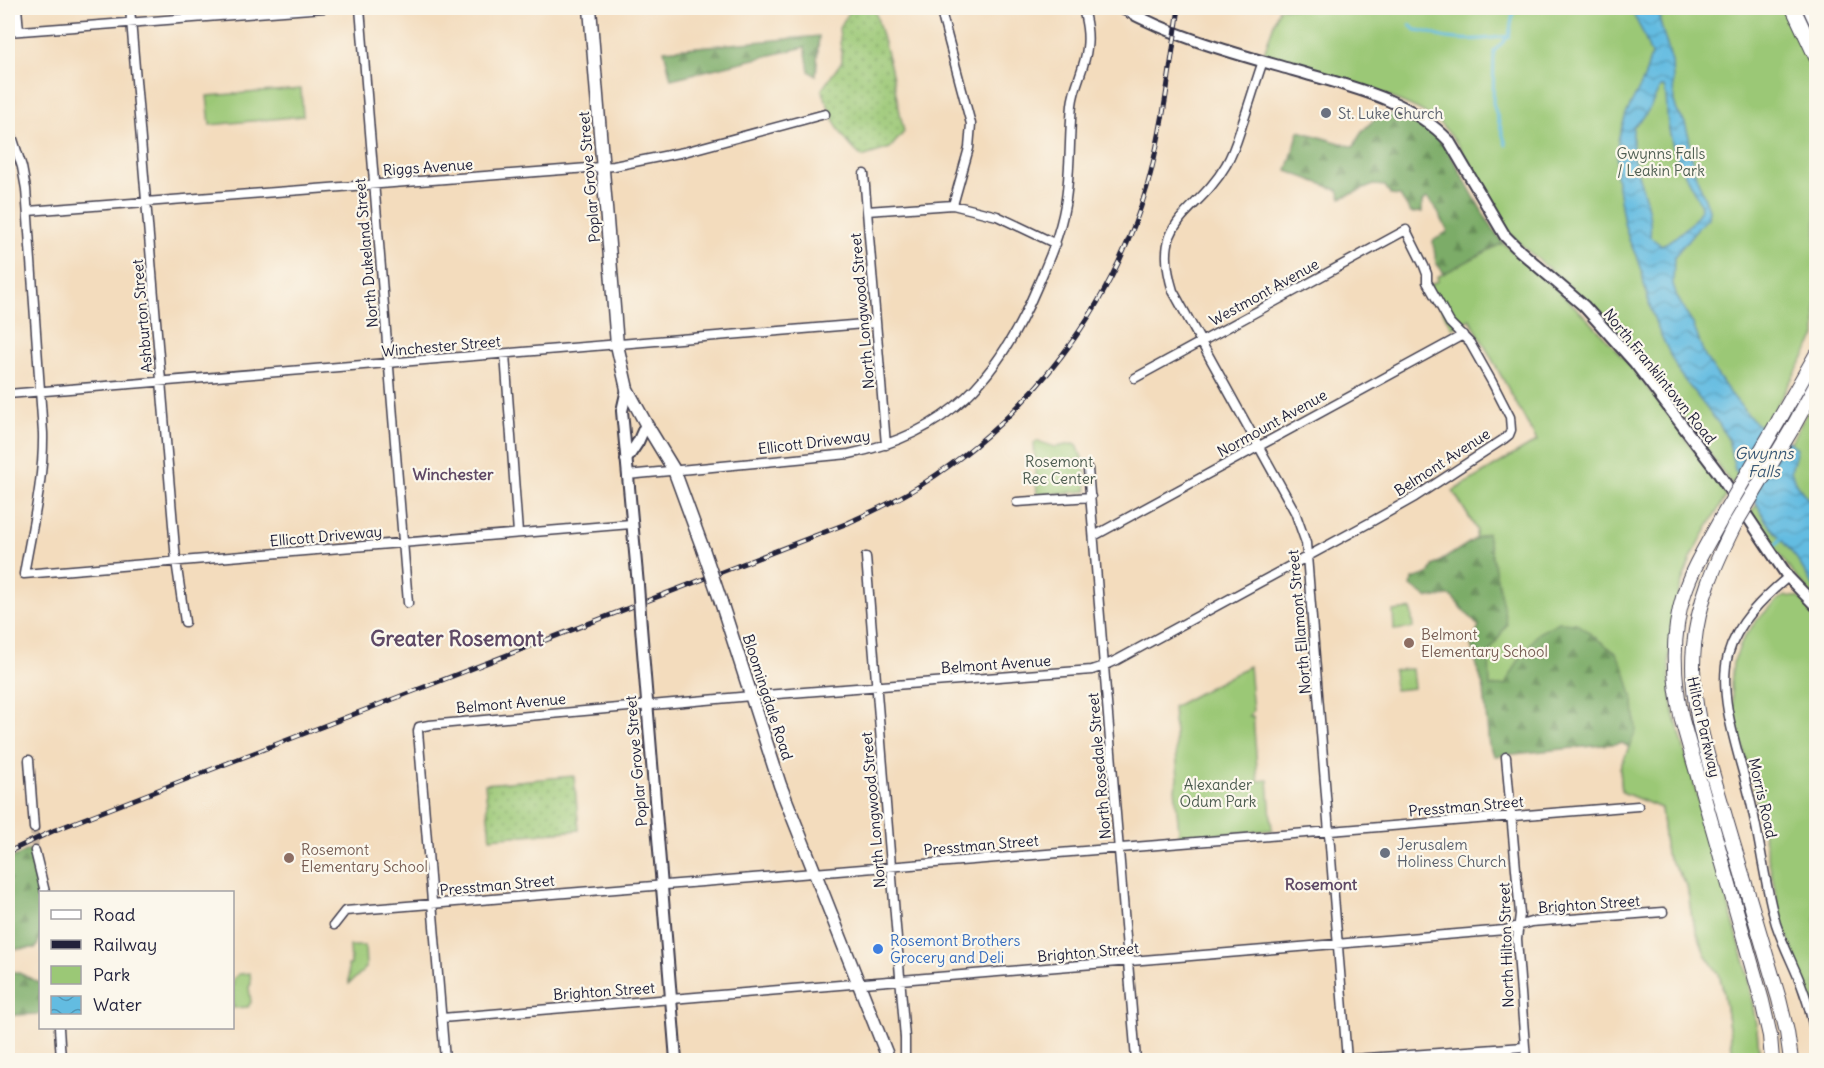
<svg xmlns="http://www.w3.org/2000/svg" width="1824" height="1068" font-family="Delius,sans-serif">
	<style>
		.grass { fill: url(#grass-dots); stroke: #5e7558; stroke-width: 1.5 }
		.forest { fill: url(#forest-firs); stroke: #4f6751; stroke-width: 1.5 }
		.park { fill: #9bc876; stroke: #5e7558; stroke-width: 1.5 }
		.water { fill: url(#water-waves); stroke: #426f8e; stroke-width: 1.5; fill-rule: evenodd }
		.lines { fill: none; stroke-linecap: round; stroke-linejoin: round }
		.stream { stroke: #63bce1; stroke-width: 3 }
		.minor-tunnel { stroke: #c9b7a3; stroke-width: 8; stroke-dasharray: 8 4; stroke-linecap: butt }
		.minor-casing { stroke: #413e4e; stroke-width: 11 }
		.tertiary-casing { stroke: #413e4e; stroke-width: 14 }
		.secondary-casing { stroke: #413e4e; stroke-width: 15 }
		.primary-casing { stroke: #413e4e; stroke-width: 16 }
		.minor { stroke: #fff; stroke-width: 8 }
		.tertiary { stroke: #fff; stroke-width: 10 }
		.secondary { stroke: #fff; stroke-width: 12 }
		.primary { stroke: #fff; stroke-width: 14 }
		.rail-casing { stroke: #22223b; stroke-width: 5 }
		.rail { stroke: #fbf7ec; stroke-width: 3; stroke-dasharray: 9; stroke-linecap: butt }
		.tertiary-bridge-casing { stroke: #413e4e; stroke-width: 14; stroke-linecap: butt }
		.secondary-bridge-casing { stroke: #413e4e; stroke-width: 15; stroke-linecap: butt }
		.primary-bridge-casing { stroke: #413e4e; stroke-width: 16; stroke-linecap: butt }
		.tertiary-bridge { stroke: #fff; stroke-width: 10 }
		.secondary-bridge { stroke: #fff; stroke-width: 12 }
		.primary-bridge { stroke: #fff; stroke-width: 14 }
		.worship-dot { fill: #6b7280; stroke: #fbf7ec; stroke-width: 2 }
		.education-dot { fill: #8d6e63; stroke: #fbf7ec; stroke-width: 2 }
		.shop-dot { fill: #3f7fe0; stroke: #fbf7ec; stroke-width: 2 }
		.labels { text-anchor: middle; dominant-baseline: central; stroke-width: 4.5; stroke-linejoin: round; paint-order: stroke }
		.worship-label { font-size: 15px; fill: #5b616d; stroke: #fbf7ec; text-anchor: start }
		.park-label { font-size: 15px; fill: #4c5c50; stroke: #fbf7ec }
		.street-label { font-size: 15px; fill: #22223b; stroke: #fbf7ec }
		.education-label { font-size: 15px; fill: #785e54; stroke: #fbf7ec; text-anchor: start }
		.shop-label { font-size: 15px; fill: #366cbe; stroke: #fbf7ec; text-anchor: start }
		.water-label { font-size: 16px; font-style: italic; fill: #395875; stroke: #fbf7ec }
		.neighbourhood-label { font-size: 16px; font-weight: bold; fill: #5f4966; stroke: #fbf7ec }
		.district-label { font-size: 21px; font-weight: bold; fill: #5f4966; stroke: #fbf7ec }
	</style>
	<defs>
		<pattern id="grass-dots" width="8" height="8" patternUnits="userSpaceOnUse" patternTransform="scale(1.5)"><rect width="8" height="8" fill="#9bc876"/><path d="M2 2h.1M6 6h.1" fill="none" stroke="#7ea262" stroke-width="1.8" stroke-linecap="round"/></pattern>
		<pattern id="forest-firs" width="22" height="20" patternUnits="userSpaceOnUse" patternTransform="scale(1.5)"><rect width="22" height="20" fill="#7cac67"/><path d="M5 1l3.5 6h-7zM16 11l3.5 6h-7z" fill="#658c56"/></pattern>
		<pattern id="water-waves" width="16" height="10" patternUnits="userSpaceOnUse" patternTransform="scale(1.5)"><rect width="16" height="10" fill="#63bce1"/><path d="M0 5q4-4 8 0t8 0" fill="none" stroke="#5198b8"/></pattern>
	</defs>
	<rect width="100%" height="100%" fill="#fbf7ec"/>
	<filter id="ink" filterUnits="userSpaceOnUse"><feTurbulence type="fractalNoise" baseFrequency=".0167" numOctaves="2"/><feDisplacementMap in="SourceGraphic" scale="12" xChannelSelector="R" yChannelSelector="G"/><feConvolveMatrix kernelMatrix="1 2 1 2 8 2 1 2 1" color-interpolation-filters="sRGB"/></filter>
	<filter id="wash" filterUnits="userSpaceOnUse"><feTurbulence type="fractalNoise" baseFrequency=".008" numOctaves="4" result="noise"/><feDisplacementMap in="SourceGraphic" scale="24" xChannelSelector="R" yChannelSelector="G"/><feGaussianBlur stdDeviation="1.35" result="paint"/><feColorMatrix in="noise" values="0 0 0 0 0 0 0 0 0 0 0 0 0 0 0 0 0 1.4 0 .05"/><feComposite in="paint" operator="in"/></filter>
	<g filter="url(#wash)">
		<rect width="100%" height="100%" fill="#f3dcbd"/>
		<!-- grass -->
		<path class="grass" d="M852 8H868L875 10 891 69 904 132 890 148 862 157C838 136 832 118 822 89L842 61 839 28Z
			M574 776 579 830 490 838 485 784Z"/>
		<!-- forest -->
		<path class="forest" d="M819 36 816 76 809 71 805 47 671 79 664 50Z
			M1383 114 1400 115 1426 129 1445 145 1487 220 1503 243 1568 299 1690 561C1682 582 1673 606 1670 629 1666 655 1669 687 1674 713L1746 967 1757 1030 1760 1060H1734L1723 989 1719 974 1705 954 1692 919 1687 885 1666 854 1661 808 1622 792 1620 768 1629 747 1622 743 1495 756 1489 747 1484 690 1471 645 1479 627 1451 596 1427 598 1411 586 1413 579 1430 573 1433 566 1475 539 1477 530 1453 491 1537 441 1470 319 1463 322 1449 294 1444 273 1436 263 1433 241 1448 231 1435 207 1427 198 1422 202V212L1411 213 1400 196 1391 195 1385 186 1374 185 1341 198 1338 190 1287 171 1299 131 1354 147C1359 132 1370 122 1383 114Z
			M30 849C35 873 49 927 36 948L13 949 8 954V860Z
			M8 970 19 973 40 983V1014L14 1015 9 1019 8 1028Z"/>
		<!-- park -->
		<path class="park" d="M1279 8H1785L1816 72V336L1732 485C1693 430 1654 374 1608 323 1587 301 1564 281 1541 262 1531 253 1519 244 1511 235 1480 199 1472 148 1433 118 1421 109 1407 104 1392 98 1351 81 1306 70 1263 56Z
			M301 89 303 116 210 125 207 96Z
			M1503 243C1541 276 1580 308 1613 346 1654 393 1690 445 1727 495 1714 517 1699 540 1689 563 1668 613 1665 661 1674 713L1746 967 1757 1030 1760 1060H1734L1723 989 1719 974 1705 954 1692 919 1687 885 1666 854 1661 808 1622 792 1620 768 1636 731 1634 703 1625 670 1616 653 1576 623 1559 622 1538 633 1520 658 1505 685 1490 687 1489 653 1507 624 1487 533 1475 539 1477 530 1453 491 1537 441 1470 319 1452 328 1429 286 1438 281 1437 277Z
			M1816 396V599L1791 571 1750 513 1757 504Z
			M1037 441 1055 447 1072 444 1077 445 1084 463 1087 491 1037 495 1034 443Z
			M1786 596 1798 597 1816 614V1014L1781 919 1754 790 1734 714 1731 685 1733 663 1744 637 1758 619 1779 599Z
			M1411 609 1413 628 1394 630 1393 611Z
			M1249 666 1253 711 1249 716H1253L1258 781 1268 780 1272 830 1182 837 1179 833 1175 788 1178 779 1173 707Z
			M1412 669 1414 688 1395 690 1393 670Z
			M350 946H365L366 968 349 984 348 965H351Z
			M250 973 251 984 249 987 251 1002 248 1007 233 1008V979L239 974Z"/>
		<!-- water -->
		<path class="water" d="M1630 8H1659L1660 22 1672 62 1674 101 1677 111 1685 123 1689 137 1694 170 1709 209 1708 218 1694 232 1674 257 1673 284 1677 297 1693 324 1705 357 1727 389 1753 421 1772 435 1790 442 1797 449 1791 471 1797 485 1816 509V591L1797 559 1766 521 1757 504 1735 470 1728 439 1719 424 1679 373 1658 329 1651 310 1644 284 1641 267 1629 240 1624 223 1616 176 1618 140 1626 114 1644 79 1651 55 1643 33ZM1660 87H1664C1668 99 1666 112 1668 125 1670 136 1674 150 1678 161 1681 169 1701 202 1701 207 1700 218 1672 242 1661 245L1650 237C1653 211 1640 185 1634 160 1632 149 1633 138 1633 127 1647 117 1653 102 1660 87Z"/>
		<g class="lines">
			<!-- stream -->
			<path class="stream" d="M1410 25 1415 30C1428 30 1434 36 1447 38 1467 41 1489 39 1509 36
				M1506 145 1493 103 1494 51 1509 36 1514 8
				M1776 545 1782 537"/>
		</g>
	</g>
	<g filter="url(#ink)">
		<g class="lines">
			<!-- minor-tunnel -->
			<path class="minor-tunnel" d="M34 828 35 851"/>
			<defs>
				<path id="minor" d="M17 8 19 31
					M130 8 176 561 185 622
					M360 8 408 603
					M940 8 971 124 969 148 953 205
					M8 32 324 8
					M1263 61C1256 81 1250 102 1243 122 1238 137 1234 152 1226 165 1196 217 1150 217 1173 291L1295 512 1306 543 1347 1060
					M8 124 22 167 26 189 43 433C44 480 32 527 24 574L631 524
					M864 174 886 445
					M28 211 614 166 684 152 825 114
					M867 211 953 205 997 216 1056 244
					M505 354 518 533
					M8 394 876 323
					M1088 469 1136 1060
					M627 475 849 454C949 434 999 377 1037 287 1049 260 1060 234 1065 205 1071 172 1069 138 1072 105 1074 85 1085 68 1087 48 1089 34 1086 21 1083 8
					M1017 502 1091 497
					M1094 536 1463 335
					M866 557 905 1038V1060
					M1788 577C1763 598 1737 623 1728 655 1716 701 1744 766 1753 812 1761 848 1766 890 1776 924 1783 945 1793 964 1801 984 1808 1002 1813 1021 1816 1041
					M1506 757 1520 914 1517 939 1526 1060
					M29 760 34 828
					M35 851 45 892
					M334 925 345 911 1638 806
					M442 1018 1505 930 1531 922 1663 912
					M59 1028 61 1060
					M445 1060 418 731 419 727 429 725 751 696 1092 670 1104 666 1117 660 1369 523 1415 497 1504 439 1509 435 1511 430 1510 417 1492 382 1470 343 1450 323 1427 282V274L1424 266 1406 230 1135 378
					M1339 1060 1524 1047"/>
				<path id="tertiary" d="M1122 8C1173 37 1237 54 1293 70 1347 86 1409 98 1449 141L1505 236 1520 251 1584 306 1635 363 1717 471 1788 577 1816 606
					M627 389 622 411 638 585
					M626 460 638 442 646 424
					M641 627 676 1060"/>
				<path id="secondary" d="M590 8 617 345 627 389 646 424 674 470 703 549
					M721 602 780 785 889 1060"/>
				<path id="primary" d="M1793 8 1816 57
					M1810 8 1816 21
					M1779 420 1816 355
					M1793 427 1816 385
					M1721 519C1708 543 1692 568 1684 594 1671 635 1673 679 1682 720L1762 1001 1770 1036 1772 1060
					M1734 526C1714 566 1698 602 1694 646 1688 706 1710 763 1726 820 1744 879 1761 939 1779 999L1787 1032 1791 1060"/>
			</defs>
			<!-- minor casing -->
			<use href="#minor" class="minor-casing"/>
			<!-- tertiary casing -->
			<use href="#tertiary" class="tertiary-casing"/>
			<!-- secondary casing -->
			<use href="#secondary" class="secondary-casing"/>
			<!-- primary casing -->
			<use href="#primary" class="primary-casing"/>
			<!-- minor -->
			<use href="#minor" class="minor"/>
			<!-- tertiary -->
			<use href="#tertiary" class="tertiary"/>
			<!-- secondary -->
			<use href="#secondary" class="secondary"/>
			<!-- primary -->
			<use href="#primary" class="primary"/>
			<defs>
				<path id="rail" d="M8 852 55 830 848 523C873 511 898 500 921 485 1029 416 1111 311 1147 187 1163 129 1170 67 1179 8"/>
			</defs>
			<!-- rail casing -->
			<use href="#rail" class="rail-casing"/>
			<!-- rail -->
			<use href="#rail" class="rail"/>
			<defs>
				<path id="tertiary-bridge" d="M638 585 641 627"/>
				<path id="secondary-bridge" d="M703 549 721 602"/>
				<path id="primary-bridge" d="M1721 519 1779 420
					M1734 526 1793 427"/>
			</defs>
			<!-- tertiary-bridge casing -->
			<use href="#tertiary-bridge" class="tertiary-bridge-casing"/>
			<!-- secondary-bridge casing -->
			<use href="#secondary-bridge" class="secondary-bridge-casing"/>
			<!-- primary-bridge casing -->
			<use href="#primary-bridge" class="primary-bridge-casing"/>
			<!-- tertiary-bridge -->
			<use href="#tertiary-bridge" class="tertiary-bridge"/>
			<!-- secondary-bridge -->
			<use href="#secondary-bridge" class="secondary-bridge"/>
			<!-- primary-bridge -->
			<use href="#primary-bridge" class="primary-bridge"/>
		</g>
	</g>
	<!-- markers -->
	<g class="worship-dot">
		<circle cx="1326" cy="113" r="6"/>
		<circle cx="1385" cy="853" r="6"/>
	</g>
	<g class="education-dot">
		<circle cx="1409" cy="643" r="6"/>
		<circle cx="289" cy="858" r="6"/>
	</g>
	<circle class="shop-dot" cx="878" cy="949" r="6"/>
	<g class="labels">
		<!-- worship labels -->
		<g class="worship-label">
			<text x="1338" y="113">St. Luke Church</text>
			<text x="1397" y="844">Jerusalem<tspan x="1397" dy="17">Holiness Church</tspan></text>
		</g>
		<!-- park labels -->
		<g class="park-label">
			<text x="1661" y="153">Gwynns Falls<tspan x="1661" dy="17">/ Leakin Park</tspan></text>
			<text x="1059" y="461">Rosemont<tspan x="1059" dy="17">Rec Center</tspan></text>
			<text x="1218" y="784">Alexander<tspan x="1218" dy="17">Odum Park</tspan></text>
		</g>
		<!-- street labels -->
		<g class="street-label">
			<text transform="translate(428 167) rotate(-4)">Riggs Avenue</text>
			<text transform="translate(589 177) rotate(-95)">Poplar Grove Street</text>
			<text transform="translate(366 253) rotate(-95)">North Dukeland Street</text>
			<text transform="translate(1264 292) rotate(-29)">Westmont Avenue</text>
			<text transform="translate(862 311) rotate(-95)">North Longwood Street</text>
			<text transform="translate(142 316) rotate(-95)">Ashburton Street</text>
			<text transform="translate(441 346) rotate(-5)">Winchester Street</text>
			<text transform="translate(1660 376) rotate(51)">North Franklintown Road</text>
			<text transform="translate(1272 423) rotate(-29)">Normount Avenue</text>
			<text transform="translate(814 442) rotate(-7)">Ellicott Driveway</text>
			<text transform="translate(1442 462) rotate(-33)">Belmont Avenue</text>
			<text transform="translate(326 536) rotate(-5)">Ellicott Driveway</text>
			<text transform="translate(1299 622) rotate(-95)">North Ellamont Street</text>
			<text transform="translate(996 664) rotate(-4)">Belmont Avenue</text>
			<text transform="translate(768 697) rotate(72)">Bloomingdale Road</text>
			<text transform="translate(511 703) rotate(-5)">Belmont Avenue</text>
			<text transform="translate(1704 727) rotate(77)">Hilton Parkway</text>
			<text transform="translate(636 761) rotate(-95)">Poplar Grove Street</text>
			<text transform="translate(1099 766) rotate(-95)">North Rosedale Street</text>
			<text transform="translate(1763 798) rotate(77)">Morris Road</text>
			<text transform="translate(1466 806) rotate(-5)">Presstman Street</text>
			<text transform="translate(873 810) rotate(-95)">North Longwood Street</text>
			<text transform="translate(981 845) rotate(-5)">Presstman Street</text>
			<text transform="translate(497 885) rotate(-5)">Presstman Street</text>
			<text transform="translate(1589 904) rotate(-4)">Brighton Street</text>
			<text transform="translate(1506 945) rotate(-92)">North Hilton Street</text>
			<text transform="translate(1088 952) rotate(-5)">Brighton Street</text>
			<text transform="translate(604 991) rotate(-4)">Brighton Street</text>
		</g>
		<!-- education labels -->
		<g class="education-label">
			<text x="1421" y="634">Belmont<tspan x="1421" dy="17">Elementary School</tspan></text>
			<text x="301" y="849">Rosemont<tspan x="301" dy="17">Elementary School</tspan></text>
		</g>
		<!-- shop labels -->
		<g class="shop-label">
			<text x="890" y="940">Rosemont Brothers<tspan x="890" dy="17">Grocery and Deli</tspan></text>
		</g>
		<!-- water labels -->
		<g class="water-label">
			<text x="1764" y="453">Gwynns<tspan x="1764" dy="18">Falls</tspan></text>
		</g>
		<!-- neighbourhood labels -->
		<g class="neighbourhood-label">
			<text x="453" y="474">Winchester</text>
			<text x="1321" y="884">Rosemont</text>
		</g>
		<!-- district labels -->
		<g class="district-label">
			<text x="457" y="638">Greater Rosemont</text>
		</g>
	</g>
	<!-- margin -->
	<rect width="1824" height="1068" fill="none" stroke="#fbf7ec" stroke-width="30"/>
	<!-- legend -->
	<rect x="39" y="891" width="195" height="138" fill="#fbf7ec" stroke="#a4a2a5" stroke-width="1.5"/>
	<rect x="51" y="910" width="30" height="9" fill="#ffffff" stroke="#a4a2a5" stroke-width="1.5"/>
	<text x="93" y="921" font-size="18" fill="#22223b">Road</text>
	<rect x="51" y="940" width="30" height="9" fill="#22223b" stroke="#a4a2a5" stroke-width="1.5"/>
	<text x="93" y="951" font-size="18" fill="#22223b">Railway</text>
	<rect x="51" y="966" width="30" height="18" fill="#9bc876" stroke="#a4a2a5" stroke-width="1.5"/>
	<text x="93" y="981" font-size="18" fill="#22223b">Park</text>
	<rect x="51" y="996" width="30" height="18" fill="url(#water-waves)" stroke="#a4a2a5" stroke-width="1.5"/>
	<text x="93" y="1011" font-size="18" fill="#22223b">Water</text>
</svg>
